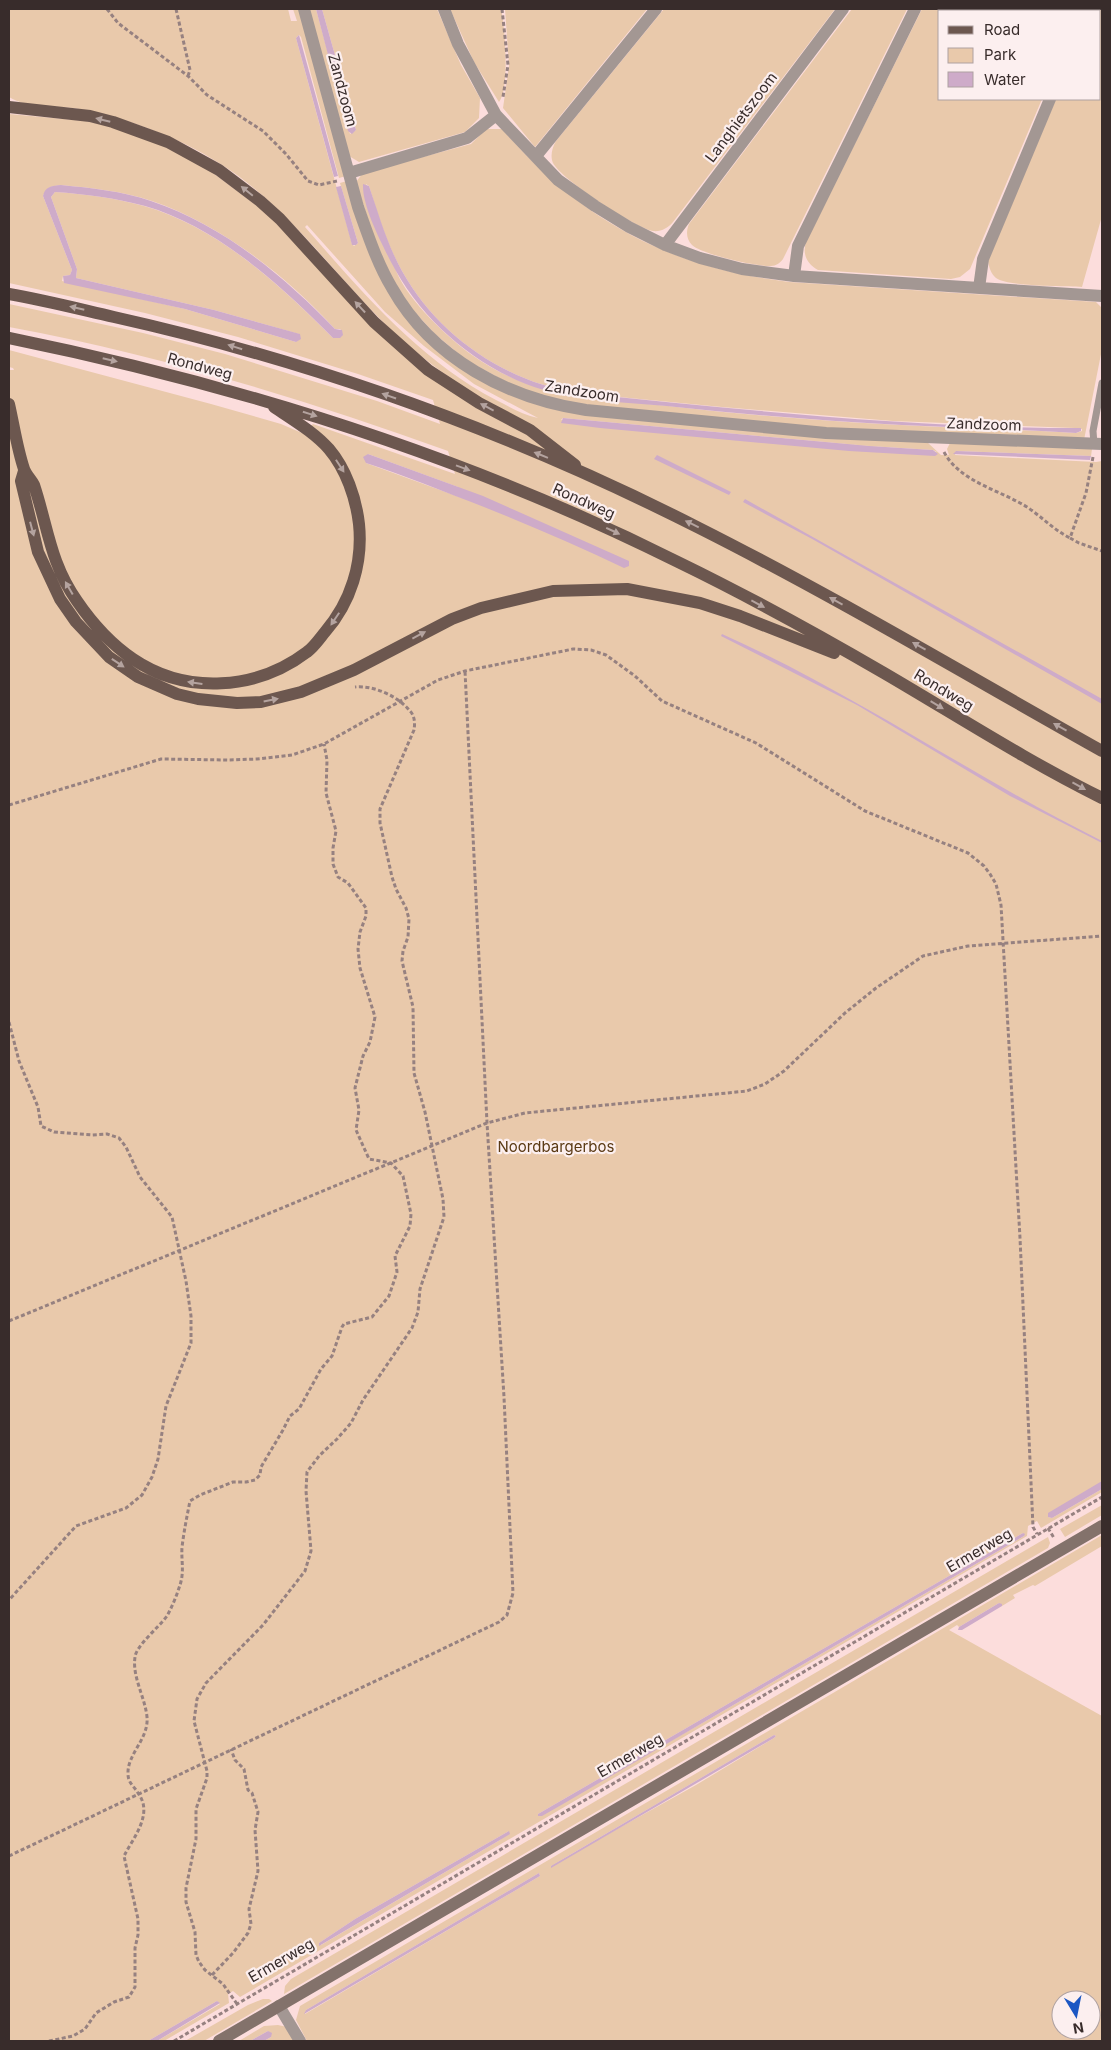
<svg xmlns="http://www.w3.org/2000/svg" width="1111" height="2050" font-family="Inter,sans-serif">
	<style>
		.green { fill: #e9c9ab; fill-rule: evenodd }
		.water { fill: #ceabc9 }
		.lines { fill: none; stroke-linecap: round; stroke-linejoin: round }
		.path { stroke: #968180; stroke-width: 3; stroke-dasharray: 4 2.5; stroke-linecap: butt }
		.lane { stroke: #a39793; stroke-width: 7 }
		.street { stroke: #a39793; stroke-width: 12 }
		.secondary { stroke: #83726b; stroke-width: 12 }
		.primary { stroke: #6c574f; stroke-width: 12 }
		.oneway { fill: #b4a39f }
		.labels { text-anchor: middle; dominant-baseline: central; stroke-width: 4.5; stroke-linejoin: round; paint-order: stroke }
		.street-label { font-size: 15px; fill: #382c2b; stroke: #fcefef }
		.park-label { font-size: 15px; fill: #5a3913; stroke: #fcefef }
	</style>
	<rect width="100%" height="100%" fill="#fcdddc"/>
	<!-- green -->
	<path class="green" d="M9 9H288L291 21H297L293 9H299L346 176 339 178 301 37 299 35 296 38 352 244 354 246 358 243 340 183 347 181 357 217 427 339 538 405 927 442 941 455H949L947 449 950 443 1092 449 1091 456 956 451 955 455 1096 462 1102 461V1483L1048 1517 1052 1518 1102 1489V1492L1041 1528 1037 1521 1028 1526 1027 1536 240 1997 233 1991 228 1994 229 2003 164 2041H157L220 2004 217 2001 148 2041H9V370H14L13 368 9 367V350L211 404 281 424 302 433 313 424 455 474 448 451C305 399 159 355 9 327V304L143 333 225 354 377 401 440 424 433 400 358 374 238 337 145 313 9 283V114L86 121 109 126 156 142 205 167 268 214 363 317 463 387C435 367 407 347 384 323 330 269 285 204 219 163 176 136 129 119 79 109 57 105 28 109 9 97ZM61 185C92 188 122 191 152 201 220 224 287 276 335 329H341L333 338C280 285 218 227 144 206 115 198 85 194 55 192L51 197 77 269 76 278 214 310 299 334 296 342 185 309 62 281 63 276 70 275 72 270 43 196C46 187 52 186 61 185ZM307 225 385 312 424 346 474 384 538 418C523 415 510 407 496 400 418 359 362 292 305 227ZM563 418 869 446 933 450 937 452 561 420ZM368 454 458 487 462 498 366 463ZM1023 1533 1024 1536 704 1722 538 1816V1814ZM509 1831 500 1840 321 1945 319 1943 355 1919Z
		M308 9H316L350 134 356 130 322 9H437L461 65 480 98 479 118 465 132 359 162 349 156Z
		M450 9H501C505 27 510 88 499 102L474 62Z
		M505 9H647L535 147 503 108 509 66Z
		M664 9H835L673 222C668 228 661 232 653 231 635 228 561 179 553 163 550 156 552 148 556 141Z
		M852 9H907L783 259C780 263 776 266 771 266 758 267 701 254 692 245 686 239 686 231 689 224Z
		M922 9H1080L1078 11H940V99H1042L970 269 960 277 951 279 818 270C807 264 802 254 806 242Z
		M1093 9H1102V216L1082 287C1064 286 1009 287 996 278 991 274 989 267 988 261L1056 99H1100V11H1092Z
		M486 129H502C582 221 668 267 789 282L1096 302 1102 308V349L1084 440 846 430 568 403 518 388 466 360 435 334 412 309 395 285 379 253 356 182 362 174 367 172 471 144ZM366 184 369 186C378 215 387 245 402 271 438 336 506 382 578 393L722 407 893 421 1075 428 1082 429V431L1076 433C1030 430 985 429 940 427 852 423 764 417 677 407 606 399 532 399 472 355 447 337 409 301 397 273 385 245 376 213 366 184Z
		M1102 1505V1515L1065 1537 1060 1529Z
		M1102 1535V1546L1035 1586 1033 1585 1013 1595 1015 1598 1002 1606 999 1603 959 1627 957 1625 949 1630 1102 1716V2041H307L296 2020 300 2006ZM774 1735 776 1736 774 1738 696 1785 551 1866ZM539 1873 540 1876 305 2014 306 2010ZM1061 2000H1091V2030H1061Z
		M1048 1537 1050 1543 1048 1548 284 1994 285 1986 291 1979Z
		M263 1999H269L272 2001 204 2041H185L248 2005Z
		M278 2025 287 2027 296 2041H264L271 2037 268 2031 250 2041H239L264 2026Z"/>
	<!-- water -->
	<path class="water" d="M316 9H322L356 130 352 134 348 131Z
		M299 35 338 176 334 177 296 38Z
		M363 184 369 186C379 215 387 244 402 271 438 336 506 382 578 393 745 410 913 428 1081 428V431L1076 433C1018 429 960 428 902 425 827 421 751 415 676 407 626 402 573 402 526 384 468 361 419 316 391 262 381 242 362 206 363 184Z
		M61 185C91 188 122 191 151 201 223 225 284 276 335 329L342 330 343 335 340 338H333C280 285 218 227 145 206 115 198 85 194 55 192L51 197 77 269 76 278 214 310 300 334 301 339 296 342 185 309 64 283 63 276 70 275 72 270 43 196C45 186 52 186 61 185Z
		M341 186 358 243 356 245H352L336 187Z
		M563 418 869 446 933 450 938 454 935 456 849 451 600 428 561 423Z
		M956 451 1091 456 1090 460 953 454Z
		M368 454 483 496 629 561V566L624 568C578 546 531 526 484 507 445 492 406 476 366 463L363 457Z
		M657 455 731 492 729 495 654 459Z
		M745 499 1095 695 1102 699V704L814 540 743 502Z
		M722 634C855 693 973 777 1102 841V843L1010 796 857 705 721 636Z
		M1102 1481V1489L1052 1518 1048 1517V1513Z
		M1023 1533 1025 1534 1024 1536 563 1804 542 1816H538V1814Z
		M999 1603 1002 1604V1606L962 1630H958L959 1627Z
		M774 1735 776 1736 774 1738 551 1868V1866Z
		M509 1831 510 1834 500 1840 319 1946V1943L355 1919Z
		M539 1873 540 1876 304 2014 306 2010Z
		M217 2001 220 2003 157 2041H148Z
		M268 2031 272 2033 271 2037 264 2041H250Z"/>
	<g class="lines">
		<!-- path -->
		<path class="path" d="M107 9 118 23 188 76 207 95 263 131 286 154 308 181 319 185 337 181
			M176 9 190 70 188 76
			M502 9 508 65 503 97
			M944 452C960 482 1000 490 1027 507 1042 517 1054 530 1070 538
			M1093 457 1086 493 1070 538 1079 543 1102 551
			M9 805 161 759 228 760 257 759 292 755 324 744 438 680 465 671 573 649 591 650 606 655 635 676 662 701 756 743 865 811 968 853 984 866 990 874 996 884 1001 905 1020 1238 1033 1527 1037 1534
			M9 1022 19 1061 38 1107 41 1126 54 1132 92 1135 107 1134 119 1138 126 1147 140 1177 172 1217 186 1281 191 1316V1343L166 1406 158 1459 152 1477 142 1495 126 1508 76 1526 9 1600
			M9 1321 487 1123 525 1113 747 1091 765 1084 784 1071 845 1013 876 988 923 956 968 946 1102 936
			M1048 1528 1054 1538
			M9 1856 499 1622 507 1615 513 1593 504 1397 487 1123 465 671
			M212 1975 233 1953 248 1933 251 1924 249 1909 258 1871 255 1830 258 1812 252 1793 248 1790 244 1769 235 1760 231 1749
			M237 2004 223 1984 205 1970 199 1962 196 1955 195 1932 186 1902V1888L196 1839V1809L207 1778V1771L194 1721 197 1699 206 1683 263 1625 305 1571 311 1551 306 1491 307 1472 319 1456 337 1439 351 1423 363 1400 412 1328 418 1312 420 1289 444 1217 443 1199 425 1112 414 1073 413 1007 402 961 403 951 408 937 409 919 406 908 396 889 392 877 380 823V809L414 730C415 724 415 716 410 711 398 696 373 685 355 687
			M49 2041 73 2036 85 2029 96 2013 114 2002 129 1997 135 1987V1948L138 1935V1919L124 1856C133 1838 154 1814 138 1793 134 1786 128 1783 128 1774 127 1754 149 1739 147 1717 145 1697 132 1677 135 1657 136 1646 159 1627 167 1616 172 1607 176 1597 179 1588 185 1572 181 1562 182 1547 184 1531 187 1516 190 1501L200 1495 233 1482H246L255 1480 260 1475 261 1467 283 1430 290 1416 299 1409 321 1369 332 1356 342 1327 344 1324 372 1317 389 1296 397 1272 395 1256 410 1226 411 1214 403 1176 391 1163 369 1159 356 1130 359 1110 355 1088 363 1056 370 1042 375 1017 360 968 358 949 360 932 366 916V908L348 883 338 877 333 864V848L336 831 326 793 327 760 324 744
			M174 2041 1102 1497"/>
		<!-- lane -->
		<path class="lane" d="M1094 444 1093 431 1102 383"/>
		<!-- street -->
		<path class="street" d="M304 9 358 207C368 235 377 263 392 288 432 359 509 399 586 410L826 433 1102 444
			M444 9 458 44 496 115 558 180 595 206 629 227 665 245 700 258 742 269 794 276 1102 296
			M1086 11 1087 9
			M536 156 656 9
			M349 173 467 138 496 115
			M665 245 843 9
			M794 276 798 246 915 9
			M979 288 983 259 1050 99
			M279 2006 300 2041"/>
		<!-- secondary -->
		<path class="secondary" d="M219 2041 1102 1526"/>
		<!-- primary -->
		<path class="primary" d="M9 107 90 116 113 122 168 142 219 170 260 201 280 219 374 322 428 370 479 403 530 430 575 465
			M9 294C44 300 79 309 114 317 316 362 514 434 699 528 836 597 968 676 1102 751
			M9 338C240 385 466 456 678 562 748 596 817 634 884 673 956 715 1027 761 1102 798
			M9 404C14 426 17 448 24 469 26 475 31 479 34 485 48 527 50 563 77 601 92 623 111 644 133 659 186 695 257 690 307 652 314 647 320 638 325 632 351 602 363 563 359 524 356 498 346 469 329 449 314 432 293 420 274 407
			M24 471 21 481 38 552 60 599 76 622 109 657 138 677 177 694 198 699 237 703 261 702 301 692 354 670 452 619 481 608 553 591 627 589 700 603 740 616 834 653"/>
	</g>
	<!-- one-way arrows -->
	<defs><path id="oneway-solid" d="M-6-.8H1V-3.2L6.5 0L1 3.2V.8H-6Z" transform="scale(1.25)"/></defs>
	<g class="oneway">
		<use href="#oneway-solid" transform="translate(103 120) rotate(-166)"/>
		<use href="#oneway-solid" transform="translate(247 191) rotate(-141)"/>
		<use href="#oneway-solid" transform="translate(360 307) rotate(-133)"/>
		<use href="#oneway-solid" transform="translate(77 308) rotate(-167)"/>
		<use href="#oneway-solid" transform="translate(235 347) rotate(-163)"/>
		<use href="#oneway-solid" transform="translate(110 360) rotate(13)"/>
		<use href="#oneway-solid" transform="translate(389 396) rotate(-161)"/>
		<use href="#oneway-solid" transform="translate(487 407) rotate(-152)"/>
		<use href="#oneway-solid" transform="translate(310 414) rotate(18)"/>
		<use href="#oneway-solid" transform="translate(541 455) rotate(-158)"/>
		<use href="#oneway-solid" transform="translate(340 466) rotate(57)"/>
		<use href="#oneway-solid" transform="translate(463 468) rotate(20)"/>
		<use href="#oneway-solid" transform="translate(692 524) rotate(-154)"/>
		<use href="#oneway-solid" transform="translate(32 529) rotate(75)"/>
		<use href="#oneway-solid" transform="translate(613 531) rotate(25)"/>
		<use href="#oneway-solid" transform="translate(69 588) rotate(-120)"/>
		<use href="#oneway-solid" transform="translate(836 601) rotate(-151)"/>
		<use href="#oneway-solid" transform="translate(758 604) rotate(28)"/>
		<use href="#oneway-solid" transform="translate(335 619) rotate(124)"/>
		<use href="#oneway-solid" transform="translate(419 635) rotate(-28)"/>
		<use href="#oneway-solid" transform="translate(919 646) rotate(-151)"/>
		<use href="#oneway-solid" transform="translate(118 663) rotate(34)"/>
		<use href="#oneway-solid" transform="translate(195 683) rotate(-172)"/>
		<use href="#oneway-solid" transform="translate(271 700) rotate(-11)"/>
		<use href="#oneway-solid" transform="translate(937 705) rotate(31)"/>
		<use href="#oneway-solid" transform="translate(1060 727) rotate(-151)"/>
		<use href="#oneway-solid" transform="translate(1079 786) rotate(29)"/>
	</g>
	<g class="labels">
		<!-- street labels -->
		<g class="street-label">
			<text transform="translate(343 90) rotate(75)">Zandzoom</text>
			<text transform="translate(741 117) rotate(-53)">Langhietszoom</text>
			<text transform="translate(200 366) rotate(15)">Rondweg</text>
			<text transform="translate(582 391) rotate(9)">Zandzoom</text>
			<text transform="translate(984 424) rotate(2)">Zandzoom</text>
			<text transform="translate(584 501) rotate(24)">Rondweg</text>
			<text transform="translate(944 690) rotate(31)">Rondweg</text>
			<text transform="translate(979 1550) rotate(-30)">Ermerweg</text>
			<text transform="translate(630 1755) rotate(-30)">Ermerweg</text>
			<text transform="translate(281 1960) rotate(-30)">Ermerweg</text>
		</g>
		<!-- park labels -->
		<g class="park-label">
			<text x="556" y="1146">Noordbargerbos</text>
		</g>
	</g>
	<!-- border -->
	<rect width="1111" height="2050" fill="none" stroke="#382c2b" stroke-width="20"/>
	<!-- legend -->
	<rect x="938" y="10" width="162" height="90" fill="#fcefef" stroke="#aea1a1"/>
	<rect x="948" y="26" width="25" height="8" fill="#6c574f" stroke="#aea1a1"/>
	<text x="984" y="35" font-size="15" fill="#382c2b">Road</text>
	<rect x="948" y="48" width="25" height="15" fill="#e9c9ab" stroke="#aea1a1"/>
	<text x="984" y="60" font-size="15" fill="#382c2b">Park</text>
	<rect x="948" y="72" width="25" height="15" fill="#ceabc9" stroke="#aea1a1"/>
	<text x="984" y="85" font-size="15" fill="#382c2b">Water</text>
	<!-- north arrow -->
	<g transform="translate(1076 2015) rotate(170)"><circle r="24" fill="#fcefef" stroke="#aea1a1"/>
	<path d="M0-4L9 19L0 12L-9 19Z" fill="#1c57c3"/>
	<text y="-8" font-size="14" font-weight="bold" text-anchor="middle" fill="#382c2b">N</text>
	</g>
</svg>
